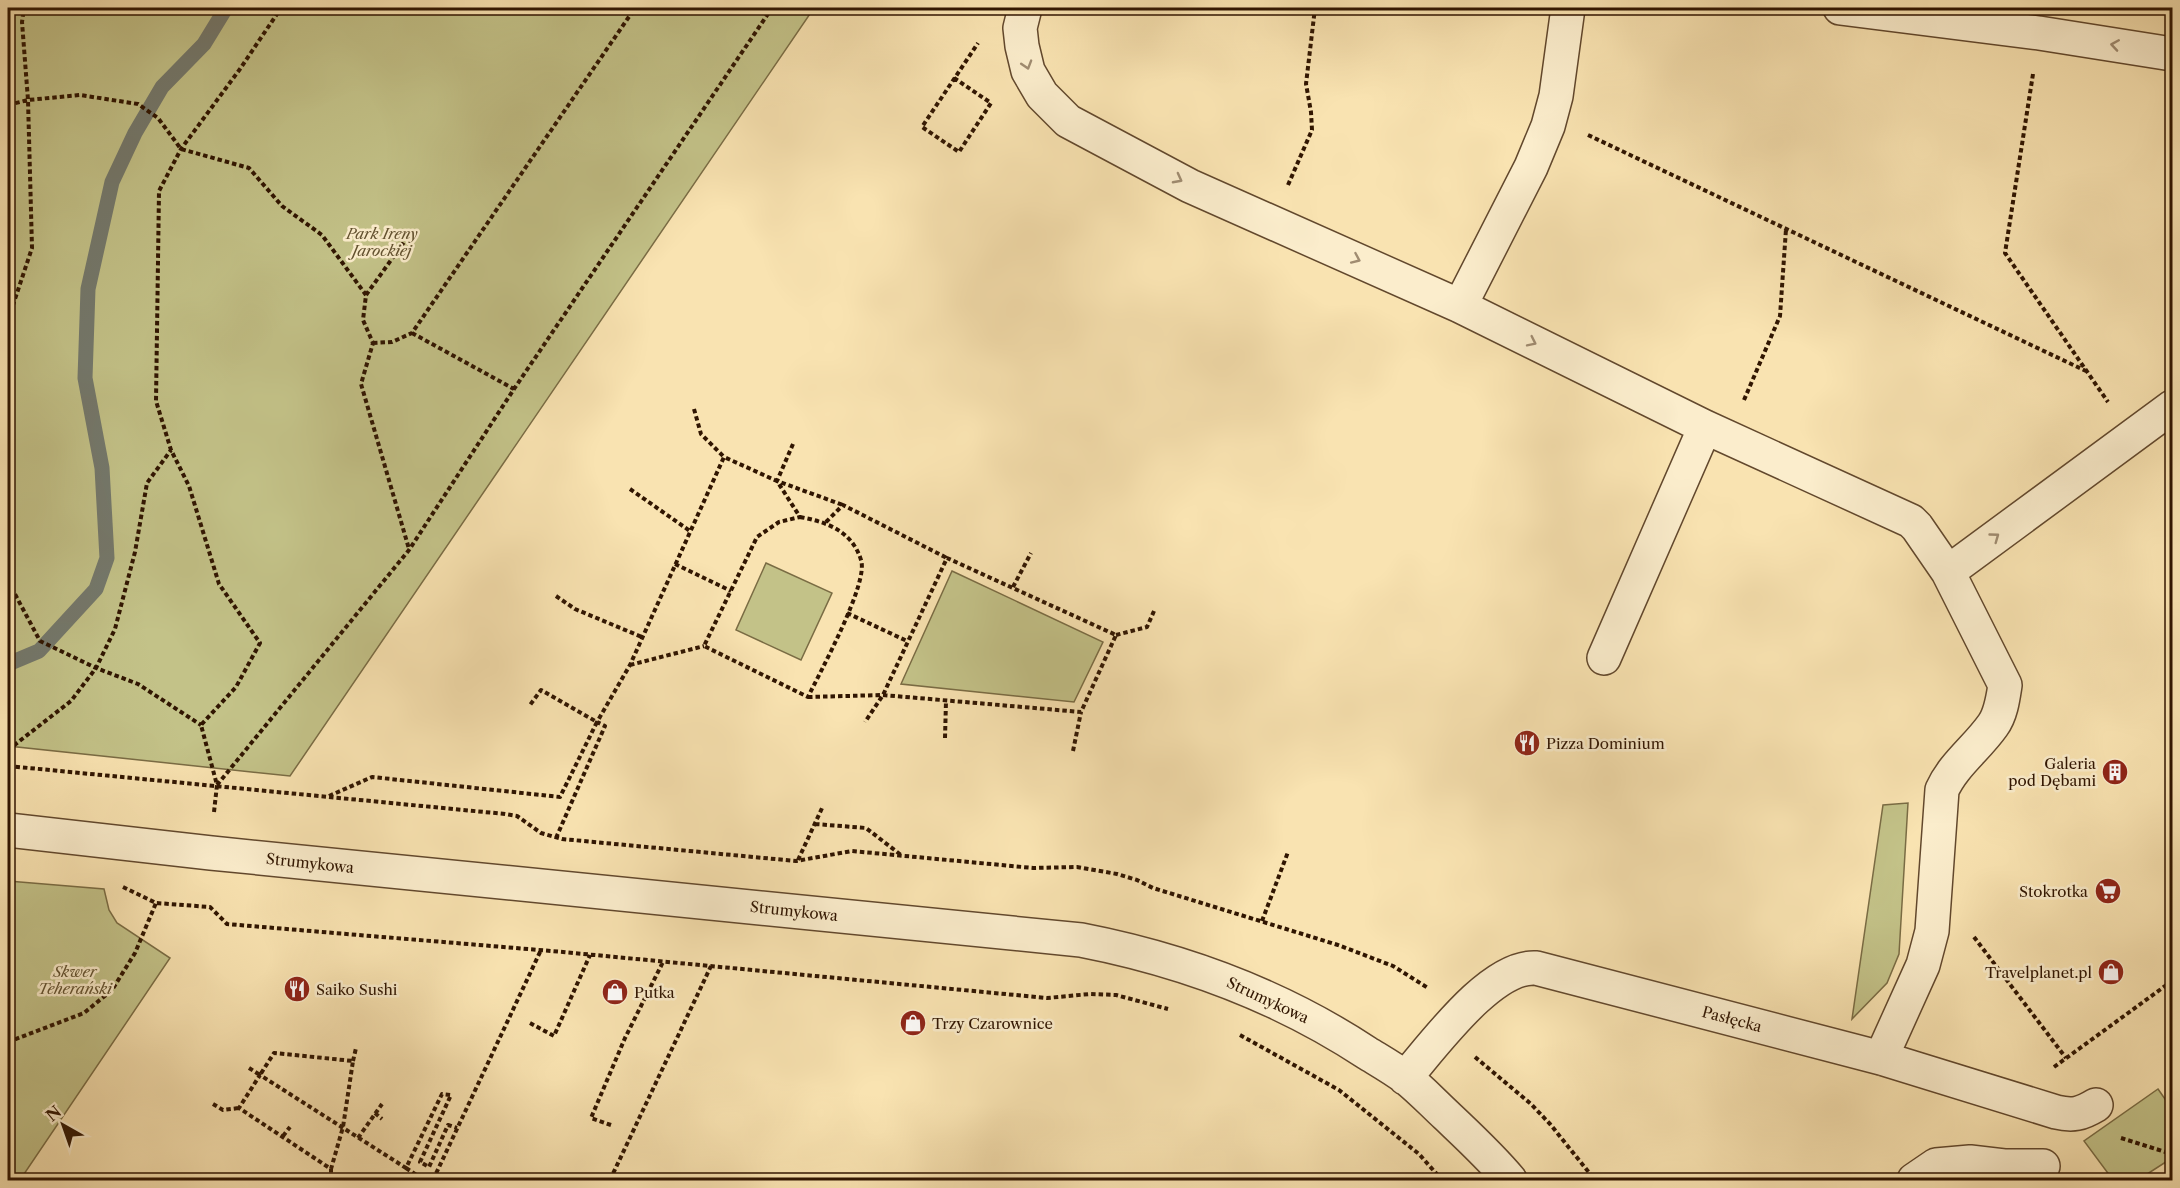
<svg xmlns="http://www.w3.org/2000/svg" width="2180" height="1188" font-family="'Libre Caslon Text',serif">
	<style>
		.green { fill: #c3c288; stroke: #7a6c44; stroke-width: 1.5 }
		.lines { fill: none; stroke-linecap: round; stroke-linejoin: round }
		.stream { stroke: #74796d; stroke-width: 15 }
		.minor-casing { stroke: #62482d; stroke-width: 36 }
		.path { stroke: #301501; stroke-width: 4; stroke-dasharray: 4.5 3; stroke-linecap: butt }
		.minor { stroke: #fbedcc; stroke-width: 33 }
		.oneway { stroke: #a08c71 }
		.labels { text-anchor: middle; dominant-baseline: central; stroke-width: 5; stroke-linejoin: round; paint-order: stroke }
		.park-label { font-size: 15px; font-style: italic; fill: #635230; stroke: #fbedcc }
		.poi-label { font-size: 15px; fill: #301501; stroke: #fbedcc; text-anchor: start }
		.street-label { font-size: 15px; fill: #301501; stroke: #fbedcc }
	</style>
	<rect width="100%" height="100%" fill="#f9e3b1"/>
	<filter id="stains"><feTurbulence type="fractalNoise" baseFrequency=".00333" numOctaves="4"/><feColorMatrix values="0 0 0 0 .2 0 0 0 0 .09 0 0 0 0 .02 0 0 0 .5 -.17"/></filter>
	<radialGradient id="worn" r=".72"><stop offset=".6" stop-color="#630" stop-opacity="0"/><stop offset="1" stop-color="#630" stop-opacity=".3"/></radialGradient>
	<!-- green -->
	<path class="green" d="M8 8H814L290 776 8 746Z
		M766 563 832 593 801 660 736 630Z
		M952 571 1103 642 1074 702 901 684Z
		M1908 803 1899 954 1887 983 1852 1019 1883 805Z
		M8 881 104 889 109 910 117 923 170 958 20 1180H8Z
		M2158 1089 2172 1109V1158L2138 1180H2113L2084 1141Z"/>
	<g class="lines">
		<!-- stream -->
		<path class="stream" d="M8 664 39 651 96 589 107 558 102 468 85 378 88 289 112 182 135 133 162 87 204 44 226 8"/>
		<defs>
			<path id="minor" d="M1025 8 1020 28 1022 46 1028 71 1042 95 1068 121 1190 186 1460 306 1705 427 1911 521 1917 527 1948 572 2005 685C2003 698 2001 714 1993 725 1977 748 1953 765 1942 790L1932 931 1923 965 1881 1058
				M1840 8 2039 33 2172 54
				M1460 306 1531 167 1548 126 1556 96 1568 8
				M1948 572 2172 407
				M1604 658 1705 427
				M8 830 211 853 1081 940C1184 960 1279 995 1367 1053 1380 1061 1394 1069 1406 1078 1420 1089 1433 1103 1446 1115 1468 1136 1491 1157 1510 1180
				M1405 1078C1433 1046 1491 965 1536 968L1881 1058 2056 1112C2073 1116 2081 1114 2096 1105
				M1914 1180 1936 1165 1970 1162 2004 1166H2043"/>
		</defs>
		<!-- minor casing -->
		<use href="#minor" class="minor-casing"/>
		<!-- path -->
		<path class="path" d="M2033 74 2005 253 2108 402
			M954 78 991 103 959 152 922 127 978 43
			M8 105 28 100 80 95 138 104 158 118 181 149 249 168 282 206 322 235 366 295 363 320 373 343 361 384 409 549
			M1588 135 2086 371
			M1288 185 1312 130 1311 112 1306 84 1315 8
			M366 295 404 242
			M8 320 32 248 28 100 22 22 24 8
			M412 333 514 389
			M373 343 392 342 412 333 635 8
			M1744 400 1780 316 1786 229
			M694 409 701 434 724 457
			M793 444 777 481 843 505
			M630 489 690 531
			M800 517C827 522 852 531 861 560 869 583 820 672 808 697L704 646 757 537 779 522Z
			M826 522 843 505 947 558
			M675 564 731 591
			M8 581 40 641 96 668 138 684 201 725
			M1013 587 1031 553
			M556 596 575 609 642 637
			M847 613 907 641
			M1116 635 1147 627 1154 611
			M630 665 704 646
			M808 697 883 695 1081 712 1116 635 947 558 883 695 865 722
			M945 738 946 701
			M8 750 71 701 96 668 115 629 135 552 147 483 171 450
			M1073 751 1081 712
			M8 766 505 814 517 816 541 833 562 839 796 861 852 851 1033 868 1077 867 1117 874 1137 880 1153 888 1338 945 1393 966 1428 988
			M217 785 409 550 514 389 772 8
			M329 796 372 777 560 797 597 722 541 690 530 705
			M214 812 217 785 201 725 236 687 260 643 219 584 189 486 171 450 156 401 159 191 181 149 240 69 281 8
			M815 824 866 828 901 855
			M556 838 605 726 597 722 630 665 724 457 777 481 800 517
			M798 860 823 806
			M123 887 156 903 210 907 227 924 563 952 1047 998 1090 994 1116 995 1168 1009
			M1262 921 1288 852
			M1974 937 2066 1058
			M530 1023 554 1036 590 955
			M1240 1035 1339 1090 1419 1154 1442 1180
			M8 1042 84 1013 112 990 135 953 156 903
			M1475 1057 1531 1104 1550 1124 1595 1180
			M353 1061 356 1048
			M2054 1067 2172 981
			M249 1068 260 1075 274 1053 353 1061 343 1127 331 1169 239 1108 260 1075 406 1168 442 1094 451 1095 420 1162 429 1167 448 1125 457 1128
			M213 1104 223 1110 239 1108
			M375 1113 382 1119
			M611 1125 591 1118 625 1038 663 962
			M283 1136 290 1127
			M358 1138 382 1104
			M2121 1138 2172 1154
			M406 1168 424 1180
			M331 1180V1169
			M433 1180 541 950
			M610 1180 711 966
			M2162 1180 2172 1173"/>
		<!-- minor -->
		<use href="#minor" class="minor"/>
	</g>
	<!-- one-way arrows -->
	<defs><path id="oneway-chevron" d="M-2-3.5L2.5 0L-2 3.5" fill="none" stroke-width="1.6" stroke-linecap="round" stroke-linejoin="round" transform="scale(1.5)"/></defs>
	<g class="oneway">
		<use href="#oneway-chevron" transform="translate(2115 45) rotate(-171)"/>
		<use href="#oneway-chevron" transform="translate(1027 65) rotate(73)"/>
		<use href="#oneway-chevron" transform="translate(1178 179) rotate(28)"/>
		<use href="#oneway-chevron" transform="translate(1356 259) rotate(24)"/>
		<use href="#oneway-chevron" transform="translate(1532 342) rotate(26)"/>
		<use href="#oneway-chevron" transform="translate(1995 537) rotate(-36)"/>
	</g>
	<!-- icons -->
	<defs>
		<symbol id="restaurant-disc" viewBox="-11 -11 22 22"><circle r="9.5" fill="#8f2418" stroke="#fbedcc"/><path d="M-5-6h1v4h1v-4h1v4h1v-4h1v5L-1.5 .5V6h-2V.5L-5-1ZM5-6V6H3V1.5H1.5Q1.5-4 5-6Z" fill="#fff"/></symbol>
		<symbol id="building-disc" viewBox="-11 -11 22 22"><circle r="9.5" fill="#8f2418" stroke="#fbedcc"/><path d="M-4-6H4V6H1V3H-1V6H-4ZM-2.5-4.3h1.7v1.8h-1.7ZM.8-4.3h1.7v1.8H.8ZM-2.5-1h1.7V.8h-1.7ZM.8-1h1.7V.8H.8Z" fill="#fff"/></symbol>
		<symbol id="supermarket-disc" viewBox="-11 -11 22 22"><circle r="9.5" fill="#8f2418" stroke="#fbedcc"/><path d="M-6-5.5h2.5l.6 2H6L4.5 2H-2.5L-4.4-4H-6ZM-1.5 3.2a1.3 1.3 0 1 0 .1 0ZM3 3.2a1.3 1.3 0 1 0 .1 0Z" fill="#fff"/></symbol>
		<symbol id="shop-disc" viewBox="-11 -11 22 22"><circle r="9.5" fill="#8f2418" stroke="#fbedcc"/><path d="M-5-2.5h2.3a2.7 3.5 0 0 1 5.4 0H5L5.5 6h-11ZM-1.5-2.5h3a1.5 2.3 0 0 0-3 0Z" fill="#fff"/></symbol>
	</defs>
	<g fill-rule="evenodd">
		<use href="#restaurant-disc" x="1512" y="728" width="30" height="30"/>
		<use href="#building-disc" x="2100" y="757" width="30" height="30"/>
		<use href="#supermarket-disc" x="2093" y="876" width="30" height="30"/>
		<use href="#shop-disc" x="2096" y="957" width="30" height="30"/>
		<use href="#restaurant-disc" x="282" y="974" width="30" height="30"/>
		<use href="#shop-disc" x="600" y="977" width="30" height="30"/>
		<use href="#shop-disc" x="898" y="1008" width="30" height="30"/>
	</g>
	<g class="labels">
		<!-- park labels -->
		<g class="park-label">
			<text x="382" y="233">Park Ireny<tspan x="382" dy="17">Jarockiej</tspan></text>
			<text x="75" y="971">Skwer<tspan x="75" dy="17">Teherański</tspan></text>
		</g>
		<!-- poi labels -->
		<g class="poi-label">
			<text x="1546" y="743">Pizza Dominium</text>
			<text x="2096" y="763" text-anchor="end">Galeria<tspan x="2096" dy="17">pod Dębami</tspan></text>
			<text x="2088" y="891" text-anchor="end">Stokrotka</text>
			<text x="2092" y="972" text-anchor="end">Travelplanet.pl</text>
			<text x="316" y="989">Saiko Sushi</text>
			<text x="634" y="992">Putka</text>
			<text x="932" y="1023">Trzy Czarownice</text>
		</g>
		<!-- street labels -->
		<g class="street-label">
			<text transform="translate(310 863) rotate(6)">Strumykowa</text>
			<text transform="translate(794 911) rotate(6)">Strumykowa</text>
			<text transform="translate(1268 1000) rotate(25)">Strumykowa</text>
			<text transform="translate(1732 1019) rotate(15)">Pasłęcka</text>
		</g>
	</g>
	<!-- margin -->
	<rect width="2180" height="1188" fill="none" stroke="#f9e3b1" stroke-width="30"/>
	<rect x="9" y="9" width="2162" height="1170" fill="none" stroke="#301501" stroke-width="3"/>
	<rect x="15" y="15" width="2150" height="1158" fill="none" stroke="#301501" stroke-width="1.5"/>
	<!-- north arrow -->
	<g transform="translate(63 1125) rotate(320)" stroke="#fbedcc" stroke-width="4.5" paint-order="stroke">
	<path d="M0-4.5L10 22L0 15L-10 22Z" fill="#301501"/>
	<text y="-9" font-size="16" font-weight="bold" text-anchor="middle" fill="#301501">N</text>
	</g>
	<rect width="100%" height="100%" filter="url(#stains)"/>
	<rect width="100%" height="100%" fill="url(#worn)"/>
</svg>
